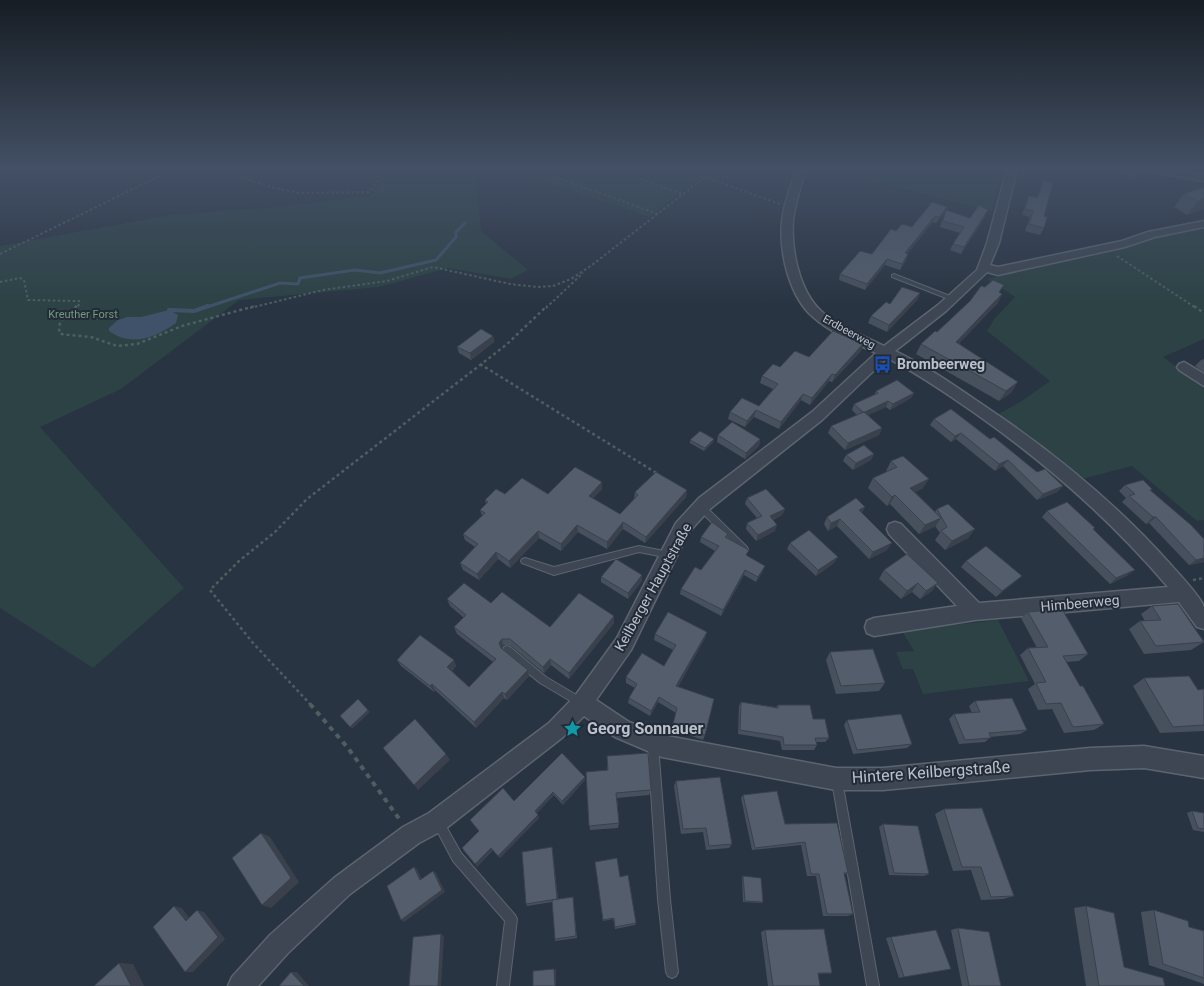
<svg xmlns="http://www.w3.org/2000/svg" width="1204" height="986" font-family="Roboto,sans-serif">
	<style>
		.green { fill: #2c4244 }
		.water { fill: #405269 }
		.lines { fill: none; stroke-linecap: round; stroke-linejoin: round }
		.stream-far1 { stroke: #405269; stroke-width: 3 }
		.stream { stroke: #405269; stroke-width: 4 }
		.lane-casing { stroke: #5c646f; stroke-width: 2 }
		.street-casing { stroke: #5c646f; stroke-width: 3 }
		.path-far2 { stroke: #4c5f61; stroke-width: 2; stroke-dasharray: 2.5 2.5; stroke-linecap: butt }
		.path-far1 { stroke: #4c5f61; stroke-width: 2.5; stroke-dasharray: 3 3; stroke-linecap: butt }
		.path { stroke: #4c5f61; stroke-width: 4; stroke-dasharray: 5 5; stroke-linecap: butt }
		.lane { fill: #3d4652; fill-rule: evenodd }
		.street { fill: #3d4652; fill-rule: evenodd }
		.wall { fill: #47505d }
		.shaded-wall { fill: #3a414c }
		.building { fill: #535d6c; stroke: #3a414c }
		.labels { text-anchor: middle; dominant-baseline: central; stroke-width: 4; stroke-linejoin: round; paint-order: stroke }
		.far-park-label { font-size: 11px; fill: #749a7c; stroke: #222b37 }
		.far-street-label { font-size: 11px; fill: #bbc1cb; stroke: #222b37 }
		.poi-label { font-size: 14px; font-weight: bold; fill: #bbc1cb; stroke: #222b37; text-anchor: start }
		.street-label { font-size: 14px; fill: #bbc1cb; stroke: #222b37 }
		.near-poi-label { font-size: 16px; font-weight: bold; fill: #bbc1cb; stroke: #222b37; text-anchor: start }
		.near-street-label { font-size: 16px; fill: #bbc1cb; stroke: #222b37 }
	</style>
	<rect width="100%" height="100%" fill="#293442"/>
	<!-- green -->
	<path class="green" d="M88 169H156L135 179Z
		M391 169H474L481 231 528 270 511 279 448 268 379 287 239 300 121 389 40 427 184 588 93 668 0 608V246L171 215 276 207 370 196Z
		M508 169H711L649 217Z
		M826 169H998L997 170 1002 171 992 211Z
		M1204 228V339L1163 357 1204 387V520L1197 521 1132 466 1082 479 997 415 1022 401 1050 381 987 331 995 318 1015 297 987 279 1131 246 1160 236Z
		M998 620 1029 681 923 694 913 669H903L896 652 914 651 902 631Z"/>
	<!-- water -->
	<path class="water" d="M169 310 178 315 176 323C155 338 131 347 109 331V328L118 320 127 317H141Z"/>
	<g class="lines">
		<!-- stream-far1 -->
		<path class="stream-far1" d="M204 308 280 283 298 284 300 278 355 270 380 273 436 260 456 237V232L465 223"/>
		<!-- stream -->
		<path class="stream" d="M169 310 194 311 208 306"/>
		<defs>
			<path id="lane" d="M894 274 955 298 956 299 955 300H951L892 277V275Z
				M701 504 704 505 747 547 748 549 747 551 744 552 741 551 698 509 697 507 698 505Z
				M639 546 669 552 672 553 673 555 672 557 669 558 639 552 554 575 522 563 521 561 522 559 525 558 554 567Z
				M507 646 510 647 546 677 585 700 587 703 585 706 582 708 579 706 540 683 504 653 503 650 504 647Z
				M653 740 656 742 658 745 670 899 678 972 676 976 672 978 668 976 666 972 658 899 648 745 650 742Z
				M837 776 841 777 842 781 879 986H867L832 781 833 777Z
				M438 818 442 819 461 853 515 915 517 919 509 986H497L505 921 453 861 433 823 434 819Z"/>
			<path id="street" d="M796 169H806C801 186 795 203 793 221 791 249 799 291 821 311 839 327 863 336 884 346L938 305 977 270 987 243 1007 169H1017L999 243 990 265 998 267 1122 241 1148 232 1204 221V227L1155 237 1125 247 998 275 987 272 946 311 895 351C927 366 955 386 983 405 1052 451 1116 503 1171 565 1179 574 1201 597 1204 607 1204 613 1204 623 1204 629L1197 627 1179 602 975 620 874 636 867 633 865 627 867 621 874 618 957 606 889 534 887 529 889 524 895 522 901 524 979 603 1168 587C1110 519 1045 462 972 411 944 392 917 373 887 358L822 420 711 508 688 533 631 650 596 700 629 722 662 735 836 768H883L1090 748 1144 746 1204 756V778L1144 768 1090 770 883 790H836L662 757 615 737 584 716 563 737 445 829 419 843 350 894 288 953 258 986H228L232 977 270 935 334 878 403 827 429 813 549 723 575 696 617 638 676 523 699 498 812 412 876 353C855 343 831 333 813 317 789 296 779 252 782 221 784 203 791 186 796 169Z
				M1149 169H1169L1204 175V181L1154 172Z
				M1184 362 1204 374V386L1179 370 1177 367 1179 364Z"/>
		</defs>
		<!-- lane casing -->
		<use href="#lane" class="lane-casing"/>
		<!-- street casing -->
		<use href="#street" class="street-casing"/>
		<!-- path-far2 -->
		<path class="path-far2" d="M215 169 274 188 299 193 369 192 388 169
			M533 169 658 214
			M613 169 682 194
			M715 169 705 177 780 204
			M0 254 174 169
			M1117 256 1196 308
			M0 282 20 278 24 280 28 300 79 301 80 304 75 308
			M250 308 323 290 387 281 433 267 510 284 537 287 553 286 571 279 592 265 705 177
			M546 308 583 273"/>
		<!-- path-far1 -->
		<path class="path-far1" d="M77 306C67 314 56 320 60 334L91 337 117 346 137 344 182 326 255 306
			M1194 306 1204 313
			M480 364 658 474
			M1193 580 1204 578
			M311 705 253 643 210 590 239 561 275 532 307 499 506 345 547 306"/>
		<!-- path -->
		<path class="path" d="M310 704 348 748 400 820"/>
		<!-- lane -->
		<use href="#lane" class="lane"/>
		<!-- street -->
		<use href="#street" class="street"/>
	</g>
	<!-- wall -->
	<path class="wall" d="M1114 169H1157L1154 174 1132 179Z
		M1044 180V228L1040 235 1025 231 1030 217 1022 215 1026 203 1029 196 1037 198 1041 187Z
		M1204 187V209L1187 215 1174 207 1184 194Z
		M932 202 945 213 936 223 933 222 907 254H908L906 260 900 270 885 265 865 290 839 280 840 274 872 254 896 231 912 227Z
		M946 210 970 218 985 217 961 254 950 250 953 244 960 233 940 227Z
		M920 293 917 300 887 332 868 323 871 316 890 304Z
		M1000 293 1002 294 997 304 959 343 1012 392 999 401 916 354 921 344 937 332Z
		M493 336 494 342 471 360 459 353 457 347Z
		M861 351 832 382 829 381 810 405 801 400 779 429 754 417 745 427 728 419 730 412 759 406 773 389 760 383 762 376 780 367 809 357Z
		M1204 359V373L1195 366 1201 360Z
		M876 391 914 393 911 398 890 410 886 407 868 415 882 428 879 435 845 450 828 433 831 426 857 415 852 410 854 404 874 395Z
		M934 419 990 439 1037 472 1063 486 1057 492 1037 500 1003 466 995 471 956 439 951 442 930 425Z
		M718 435 760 439 759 446 745 459 717 442Z
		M714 439 713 442 704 451 690 443V440Z
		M874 454 871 460 853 470 843 461 846 455Z
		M891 461 923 488 915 492 935 512 937 509 975 529 968 538 945 550 935 540 940 533 935 526 919 534 890 504 887 506 868 488 873 478 887 472 886 471Z
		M1125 485 1152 489 1151 490 1204 562 1189 565 1149 523 1146 524 1122 502 1126 498 1119 491Z
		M602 489 593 498 620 514 634 499 635 492 687 490 686 497 645 543 623 529 607 549 578 532 561 551 539 538 510 568 498 559 479 580 463 570 460 563 475 547 465 540 463 534 482 516 480 510 486 504 485 500 505 494H548Z
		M747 498 785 509 782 515 773 520 775 531 756 541 746 529 747 523 757 518 745 504Z
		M1047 511 1093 530 1128 575 1110 584 1042 517Z
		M862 513 887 550 869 559 837 526 828 531 824 524 827 517Z
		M701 537 727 538 747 556 763 571 756 582 744 575 721 616 680 594 681 589 701 570 715 551 700 542Z
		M790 543 834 563 816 576 787 549Z
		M907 554 932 591 920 599 912 592 901 599 879 579 884 570Z
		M966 561 1016 581 996 597 961 567Z
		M642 575V581L628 599 601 582V577Z
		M447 599 491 603 550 627 614 616V623L569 679 551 665 544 673 511 646 503 645 502 649 528 670 529 676 507 700 504 698 476 728 435 690 434 692 401 666 397 660 456 666 452 671 469 687 493 662 457 634 454 627 464 618 450 606Z
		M1152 606 1204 642 1191 650 1144 654 1129 629 1140 621H1145L1141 614Z
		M1028 612 1088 654 1079 661 1066 662 1080 686 1104 724 1094 730 1064 733 1052 709 1038 710 1028 689 1035 684 1020 655 1028 648H1037L1021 618Z
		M707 632 705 638 678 687 705 735 703 740 672 729 676 713 658 702 650 716 628 703 629 698 635 688 626 683V677L664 666 673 650 654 640 655 634Z
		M830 652 885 683 879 691 836 694 826 660Z
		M1144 678 1198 690 1204 689V731L1160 733 1133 686Z
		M975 701 1027 730 1020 734 990 737 985 742 959 744 949 719 954 714 972 713 969 706Z
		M741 702 776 707 778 705 813 719 829 738 825 742H816L817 745 814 750H782L780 741 738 734 739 706Z
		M847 720 912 744 907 748 853 754 844 725Z
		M607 756 651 790 649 795 617 798 619 823 618 828 590 830 586 772 607 771Z
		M585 777V780L563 805 554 795 537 813 539 818 500 858 493 850 477 867 514 801Z
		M676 781 732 844 729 848 706 850 703 832 681 834 674 786Z
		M743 795 785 824 848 873 844 875 853 914 848 916H823L816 876H807L801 845 752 850 741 798Z
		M944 809 1014 896 1003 899 981 900 971 870 953 871 935 814Z
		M1192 811 1204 813V832L1193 830 1187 813Z
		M883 824 929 874 924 876 889 875 879 827Z
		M552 847 558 899H573L577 938 555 941V939L552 902 527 906 526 904Z
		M595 862 620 877 636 923 635 925 615 929 613 919 603 921Z
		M743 876 763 902 762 903 743 902 742 878Z
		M1086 906 1124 967 1165 986H1086L1074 908Z
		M1154 910 1189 927 1204 931V984L1149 965 1141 912Z
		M958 928 1001 986H962L951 930Z
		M765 930 832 973 818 974 820 986H768L761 932Z
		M891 937 904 977 899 978 886 938Z"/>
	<!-- shaded-wall -->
	<path class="shaded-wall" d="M1138 169H1157L1154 174 1132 179Z
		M1204 198V209L1187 215 1198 201Z
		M947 207 945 213 936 223 939 217Z
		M988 210 985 217 961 254 964 247Z
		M935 216 933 222 903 259 905 253Z
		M908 254 906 260 900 270 902 264Z
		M887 259 885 265 865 290 867 284Z
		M920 293 917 300 887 332 889 325Z
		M1002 294 997 304 951 352 956 342Z
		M493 336 494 342 471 360 470 353Z
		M863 344 861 351 832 382 835 375Z
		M832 374 829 381 810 405 812 398Z
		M1018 382 1012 392 999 401 1006 391Z
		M914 393 911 398 890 410 893 404Z
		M803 394 801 400 779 429 781 422Z
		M888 401 886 407 861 418 864 412Z
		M756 410 754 417 745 427 747 421Z
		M882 428 879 435 845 450 848 443Z
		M961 433 956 439 951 442 955 436Z
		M714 439 713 442 704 451 705 448Z
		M760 439 759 446 745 459 746 453Z
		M874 454 871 460 853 470 856 463Z
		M1008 460 1003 466 995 471 999 464Z
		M929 479 923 488 905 497 910 488Z
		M602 482V489L589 503V496Z
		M1063 486 1057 492 1037 500 1043 494Z
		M687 490 686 497 645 543 646 537Z
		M895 495 890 504 887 506 892 497Z
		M865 507 861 515 859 510Z
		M785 509 782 515 767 522 770 516Z
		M1153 517H1156L1149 523 1146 524Z
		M941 518 935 527 919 534 925 525Z
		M840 519 837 526 828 531 831 523Z
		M623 522V529L607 549V542Z
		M577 525 578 532 561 551V544Z
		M777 525 775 531 756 541 758 535Z
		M975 529 968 538 945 550 952 541Z
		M538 531 539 538 510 568 509 561Z
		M892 543 887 550 869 559 873 552Z
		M496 552 498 559 479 580 477 574Z
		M838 557 834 563 816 576 818 570Z
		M1204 558V562L1189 565 1196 560Z
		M765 566 763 571 756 582 758 577Z
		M745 570 744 575 721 616 723 610Z
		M1135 570 1128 575 1110 584 1116 578Z
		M642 575V581L628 599V593Z
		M1022 576 1016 581 996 597 1002 591Z
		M918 583 912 592 901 599 907 591Z
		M938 583 932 591 920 599 926 591Z
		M614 616V623L569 679V673Z
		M707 632 705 638 675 692 676 686Z
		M502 639 503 645 501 649 499 643Z
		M550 659 551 665 544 673 543 667Z
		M454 660 456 666 450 673 447 667Z
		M528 670 529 676 507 700 505 694Z
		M432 684 435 690 434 692 430 686Z
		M502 692 504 698 476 728 474 722Z
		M659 697 658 702 650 716 651 711Z
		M368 710 370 712 352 729 350 727Z
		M446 754 450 760 418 790 414 785Z
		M585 777V780L563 805 562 801Z
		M553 792 554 795 536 814 535 811Z
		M538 815 539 818 500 858 498 856Z
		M261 833 270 837 299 882 271 908 262 905Z
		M552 847 553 850 558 901 557 899Z
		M491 848 493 850 477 867 475 864Z
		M414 867 417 869 423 882 420 880Z
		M433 871 436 873 445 892 404 922 401 920Z
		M174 906 182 908 193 923 186 921Z
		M197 910 204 912 225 939 193 972H185Z
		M441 934 444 936 441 986H438Z
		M119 963 133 964 144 986H131Z
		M554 969 556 970V986H555Z
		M291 972H297L309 986H304Z"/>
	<!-- building -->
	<path class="building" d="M1044 180 1053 183 1044 216 1047 217 1044 228 1029 224 1033 211 1025 209 1029 196 1038 198Z
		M1204 187V198L1198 201 1184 194Z
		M932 202 947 207 939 217 935 216 905 253 908 254 902 264 887 259 867 284 840 274 860 251 872 254 891 229 896 231 902 224 912 227Z
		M979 205 988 210 964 247 953 244 964 227 943 221 946 210 970 218Z
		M993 280 1004 285 999 292 1002 294 956 342 1018 382 1006 391 921 344 935 331 937 332 970 301 981 286 985 287Z
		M902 287 920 293 889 325 871 316 886 302 890 304Z
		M481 329 493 336 470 353 457 347Z
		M833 331 863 344 835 375 832 374 812 398 803 394 781 422 756 410 747 421 730 412 742 398 759 406 778 384 762 376 773 364 780 367 795 351 809 357Z
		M897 380 914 393 893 404 888 401 865 412H863L854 404 878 393 876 391Z
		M951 409 990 439 994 437 1037 472 1045 469 1063 486 1043 494 1008 460 999 464 961 433 955 436 934 419Z
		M864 412 882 428 848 443 831 426Z
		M732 422 760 439 746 453 718 435Z
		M700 431 714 439 705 448 690 440Z
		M864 445 874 454 856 463 846 455Z
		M903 456 929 479 910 488 941 518 925 525 895 495 892 497 873 478 897 467 891 461Z
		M575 467 602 482 589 496 620 514 638 495 635 492 656 472 687 490 646 537 623 522 607 542 577 525 561 544 538 531 509 561 496 552 477 574 460 563 478 544 463 534 485 513 480 510 488 502 485 500 496 489 505 494 522 478 548 494Z
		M1143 480 1152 489 1150 490 1191 525 1204 539V558L1196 560 1156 517H1153L1129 496 1135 494 1125 485Z
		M766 489 785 509 770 516 777 525 758 535 747 523 762 516 747 498Z
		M856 498 865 507 859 510 892 543 873 552 840 519 831 523 827 517Z
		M1067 502 1095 528 1093 529 1135 570 1116 578 1047 511Z
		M948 504 975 529 952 541 941 531 947 527 937 509Z
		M712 522 728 534 725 537 749 550 746 555 765 566 758 577 745 570 723 610 681 589 695 567 701 570 719 546 701 537Z
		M809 530 838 557 818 570 790 543Z
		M986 546 1022 576 1002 591 966 561Z
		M907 554 938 583 926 591 918 583 907 591 884 570Z
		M616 559 642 575 628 593 601 577Z
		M464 583 491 603 502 592 550 627 579 593 614 616 569 673 550 659 543 667 510 639H502L499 643 501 648 528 670 505 694 502 692 474 722 432 684 430 686 397 660 420 635 454 660 447 667 469 687 496 659 454 627 466 615 447 599Z
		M1178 604 1204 642 1156 646 1140 621 1161 620 1152 606Z
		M1062 609 1088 654 1063 656 1080 686H1083L1104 724 1073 727 1061 703 1046 704 1036 683 1046 682 1028 648 1048 647 1028 612Z
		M668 612 707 632 676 686 714 699 705 735 673 724 677 708 659 697 651 711 629 698 637 684 626 677 642 653 664 666 676 645 655 634Z
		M873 649 885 683 841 686 830 652Z
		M1189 676 1198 690 1204 689V725L1173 727 1144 678Z
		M1012 698 1027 730 989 733 991 738 965 740 954 714 980 712 975 701Z
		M358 699 368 710 350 727 340 716Z
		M741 702 778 708V705H810L813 719H825L829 738H815L817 745H784L783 737 740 730Z
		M901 714 912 744 857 750 847 720Z
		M415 719 446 754 414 785 383 748Z
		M562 753 585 777 562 801 553 792 535 811 538 815 498 856 491 848 475 864 462 848 479 831 470 820 503 788 514 801Z
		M648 753 651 790 616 793 619 823 589 826 586 772 608 770 607 756Z
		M720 777 732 844 709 846 706 828 683 829 676 781Z
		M777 791 785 824 837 823 848 873H844L853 914H827L819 874H811L805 842 755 848 743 795Z
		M982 808 1014 896 991 897 981 867H962L944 809Z
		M1192 811 1204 813V829L1198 828Z
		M883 824 918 826 929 874 894 873Z
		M261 833 291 878 262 905 232 858Z
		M552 847 557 899 526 904 522 852Z
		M617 858 620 877 628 875 636 923 615 927 614 918 603 920 595 862Z
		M414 867 420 880 433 871 442 890 401 920 387 886Z
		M743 876 761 878 763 902 745 901Z
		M573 897 576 936 555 939 552 900Z
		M174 906 186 921 197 910 218 937 185 972 153 927Z
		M1086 906 1114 913 1124 967 1163 978 1165 986H1099Z
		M1154 910 1188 921 1189 927 1204 931V978L1163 964Z
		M958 928 989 932 1001 986H969Z
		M824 929 832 973H818L820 986H773L765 930Z
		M936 930 951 969 904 977 891 937Z
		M441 934 438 986H409L413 937Z
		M119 963 131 986H94Z
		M554 969 555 986H533V971Z
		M291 972 304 986H279Z"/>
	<!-- sky -->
	<linearGradient id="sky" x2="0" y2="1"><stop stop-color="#171d24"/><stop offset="0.55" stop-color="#435065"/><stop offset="1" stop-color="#435065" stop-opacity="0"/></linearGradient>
	<rect width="1204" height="307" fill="url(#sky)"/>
	<!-- icons -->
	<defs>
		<symbol id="bus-bare" viewBox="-9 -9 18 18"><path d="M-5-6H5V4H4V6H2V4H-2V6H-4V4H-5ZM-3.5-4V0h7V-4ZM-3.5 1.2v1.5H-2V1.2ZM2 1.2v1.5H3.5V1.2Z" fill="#1a4fb4" stroke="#222b37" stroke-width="2.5" paint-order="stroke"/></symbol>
		<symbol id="sight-bare" viewBox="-9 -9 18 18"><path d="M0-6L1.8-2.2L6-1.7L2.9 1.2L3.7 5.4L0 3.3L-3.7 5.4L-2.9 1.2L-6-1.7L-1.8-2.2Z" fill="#0f9aa8" stroke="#222b37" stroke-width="2.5" paint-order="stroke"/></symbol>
	</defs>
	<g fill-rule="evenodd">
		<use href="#bus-bare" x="870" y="352" width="25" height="25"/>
		<use href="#sight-bare" x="560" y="716" width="25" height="25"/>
	</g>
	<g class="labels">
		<!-- far-park labels -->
		<g class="far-park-label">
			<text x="83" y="314">Kreuther Forst</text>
		</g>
		<!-- far-street labels -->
		<g class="far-street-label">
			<text transform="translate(849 332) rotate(29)">Erdbeerweg</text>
		</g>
		<!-- poi labels -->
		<g class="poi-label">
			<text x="897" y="364">Brombeerweg</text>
		</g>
		<!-- street labels -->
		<g class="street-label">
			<text transform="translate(653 587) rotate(-61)">Keilberger Hauptstraße</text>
			<text transform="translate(1080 603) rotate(-5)">Himbeerweg</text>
		</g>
		<!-- near-poi labels -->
		<g class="near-poi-label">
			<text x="587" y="728">Georg Sonnauer</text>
		</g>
		<!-- near-street labels -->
		<g class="near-street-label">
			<text transform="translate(931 772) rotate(-4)">Hintere Keilbergstraße</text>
		</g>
	</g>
</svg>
